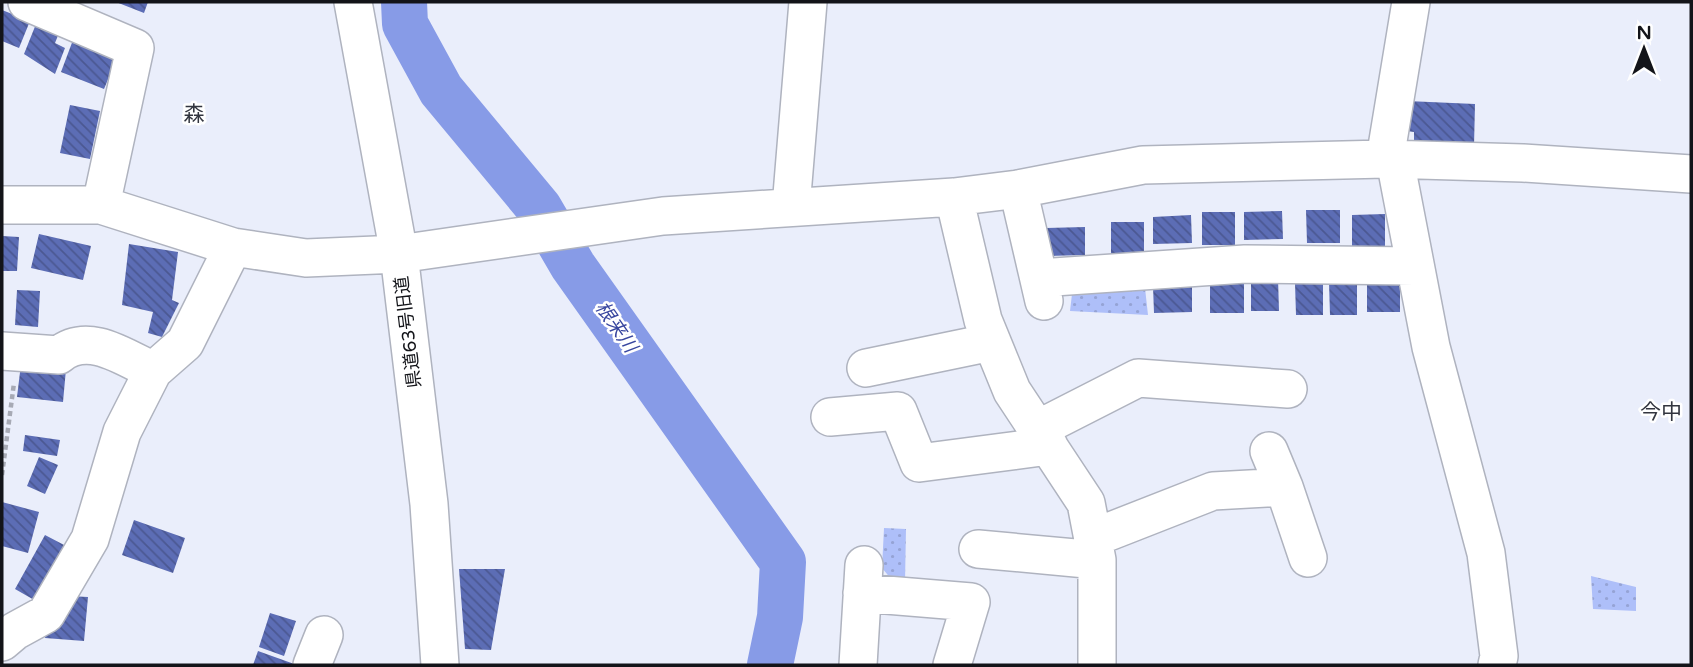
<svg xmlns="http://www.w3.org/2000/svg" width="1693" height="667" font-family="'Varela Round','Noto Sans JP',sans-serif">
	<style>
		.grass { fill: url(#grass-dots) }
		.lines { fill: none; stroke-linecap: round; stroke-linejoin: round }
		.river { stroke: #879be7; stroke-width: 46 }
		.building { fill: url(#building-back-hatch) }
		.minor-casing { stroke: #afb3bf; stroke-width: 40 }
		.path { stroke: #a7aab5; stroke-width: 4.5; stroke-dasharray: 5 3.5; stroke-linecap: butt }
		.minor { stroke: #fff; stroke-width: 37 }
		.labels { text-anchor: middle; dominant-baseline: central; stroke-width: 5; stroke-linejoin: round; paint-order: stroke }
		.street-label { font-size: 18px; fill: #131419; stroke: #fff }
		.water-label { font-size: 19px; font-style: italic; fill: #38469f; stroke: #fff }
		.quarter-label { font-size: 21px; fill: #32353f; stroke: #fff }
	</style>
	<defs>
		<pattern id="grass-dots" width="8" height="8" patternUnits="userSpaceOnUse" patternTransform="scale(1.75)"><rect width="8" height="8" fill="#aebff9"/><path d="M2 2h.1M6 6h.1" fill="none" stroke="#95a3d5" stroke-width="1.8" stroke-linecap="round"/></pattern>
		<pattern id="building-back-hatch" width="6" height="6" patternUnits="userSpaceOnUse" patternTransform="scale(1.75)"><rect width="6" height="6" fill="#5c6db5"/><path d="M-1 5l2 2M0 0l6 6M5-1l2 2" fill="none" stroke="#4b5892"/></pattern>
	</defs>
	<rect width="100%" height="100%" fill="#eaeefb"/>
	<!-- grass -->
	<path class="grass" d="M1145 288 1148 315 1070 311 1072 294Z
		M884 528 906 529 905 582 892 580 882 568Z
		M1591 576 1636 587V611L1593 609Z"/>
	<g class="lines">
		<!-- river -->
		<path class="river" d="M404 2 405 24 441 90 539 208 573 266 783 562 780 617 770 665"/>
	</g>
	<!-- building -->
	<path class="building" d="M116 2H148L144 13Z
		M2 10 30 21 19 48 2 41Z
		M36 24 59 33 55 43 65 48 55 74 24 54Z
		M73 40 117 58 104 89 61 72Z
		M1407 101 1475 104 1474 146 1414 144V132L1406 131Z
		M70 105 100 111 90 159 60 153Z
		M1306 210H1340V243H1307Z
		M1282 211 1283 239 1244 240V212Z
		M1202 212H1235V245H1202Z
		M1385 214V247H1352V215Z
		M1191 215 1192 243 1153 244V217Z
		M1111 222H1144V254L1111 255Z
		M1085 227V255L1047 256 1046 228Z
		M39 234 91 246 83 280 31 268Z
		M2 236 19 237 17 271H2Z
		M129 244 178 252 172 300 179 303 162 337 148 333 153 312 122 305Z
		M1251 278H1278L1279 311H1251Z
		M1367 279H1400V312H1367Z
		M1244 280V313H1210V281Z
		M1357 281V315H1330L1329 282Z
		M1295 283H1323V315H1296Z
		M1192 284V312L1154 313 1153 286Z
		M17 290 40 291 38 327 15 325Z
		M21 364 66 369 63 402 17 397Z
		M25 435 60 440 57 456 23 451Z
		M39 457 58 465 45 494 27 486Z
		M2 502 39 512 28 553 2 546Z
		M134 520 185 538 173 573 122 555Z
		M45 535 66 546 36 601 15 589Z
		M459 569H505L491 650 465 649Z
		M68 596 88 597 84 641 45 638 47 625Z
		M270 613 296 621 284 656 259 647Z
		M258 651 297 665H253Z"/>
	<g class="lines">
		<defs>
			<path id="minor" d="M27 2 135 48 101 205
				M353 2 399 254 429 504 440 665
				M1385 159 1411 2
				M1395 160 1431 347 1486 553 1499 656 1497 665
				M1018 189 1044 301
				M954 197 983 320 1012 391 1086 503 1097 560V665
				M2 205H101L233 247 306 258 399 254 663 216 954 197 1018 189 1143 165 1385 159 1523 163 1691 174
				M791 207 808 2
				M1039 278 1245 264 1414 266
				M2 351 59 355C88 331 124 357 153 371
				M866 368 992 342
				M830 417 898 411 919 463 1049 446
				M1038 429 1138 378 1288 389
				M1269 451 1284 487
				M1093 538 1213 491 1284 487 1308 558
				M978 549 1097 560
				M862 593 971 602 952 665
				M2 642 15 631 46 614 90 539 122 432 153 371 185 343 233 247
				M312 665 324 635
				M858 665 864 565"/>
		</defs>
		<!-- minor casing -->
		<use href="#minor" class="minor-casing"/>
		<!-- path -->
		<path class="path" d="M2 475 14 383"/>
		<!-- minor -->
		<use href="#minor" class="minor"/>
	</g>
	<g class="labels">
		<!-- street labels -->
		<g class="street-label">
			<text transform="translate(408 332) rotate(-97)">県道63号旧道</text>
		</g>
		<!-- water labels -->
		<g class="water-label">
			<text transform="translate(616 327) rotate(55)">根来川</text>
		</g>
		<!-- quarter labels -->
		<g class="quarter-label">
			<text x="194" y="114">森</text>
			<text x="1661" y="412">今中</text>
		</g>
	</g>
	<!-- border -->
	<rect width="1693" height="667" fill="none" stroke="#131419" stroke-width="7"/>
	<!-- north arrow -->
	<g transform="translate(1644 49)" stroke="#ffffff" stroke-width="5" paint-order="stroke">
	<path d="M0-5L12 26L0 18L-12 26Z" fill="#131419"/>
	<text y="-10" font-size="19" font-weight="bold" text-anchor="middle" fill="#131419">N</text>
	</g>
</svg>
